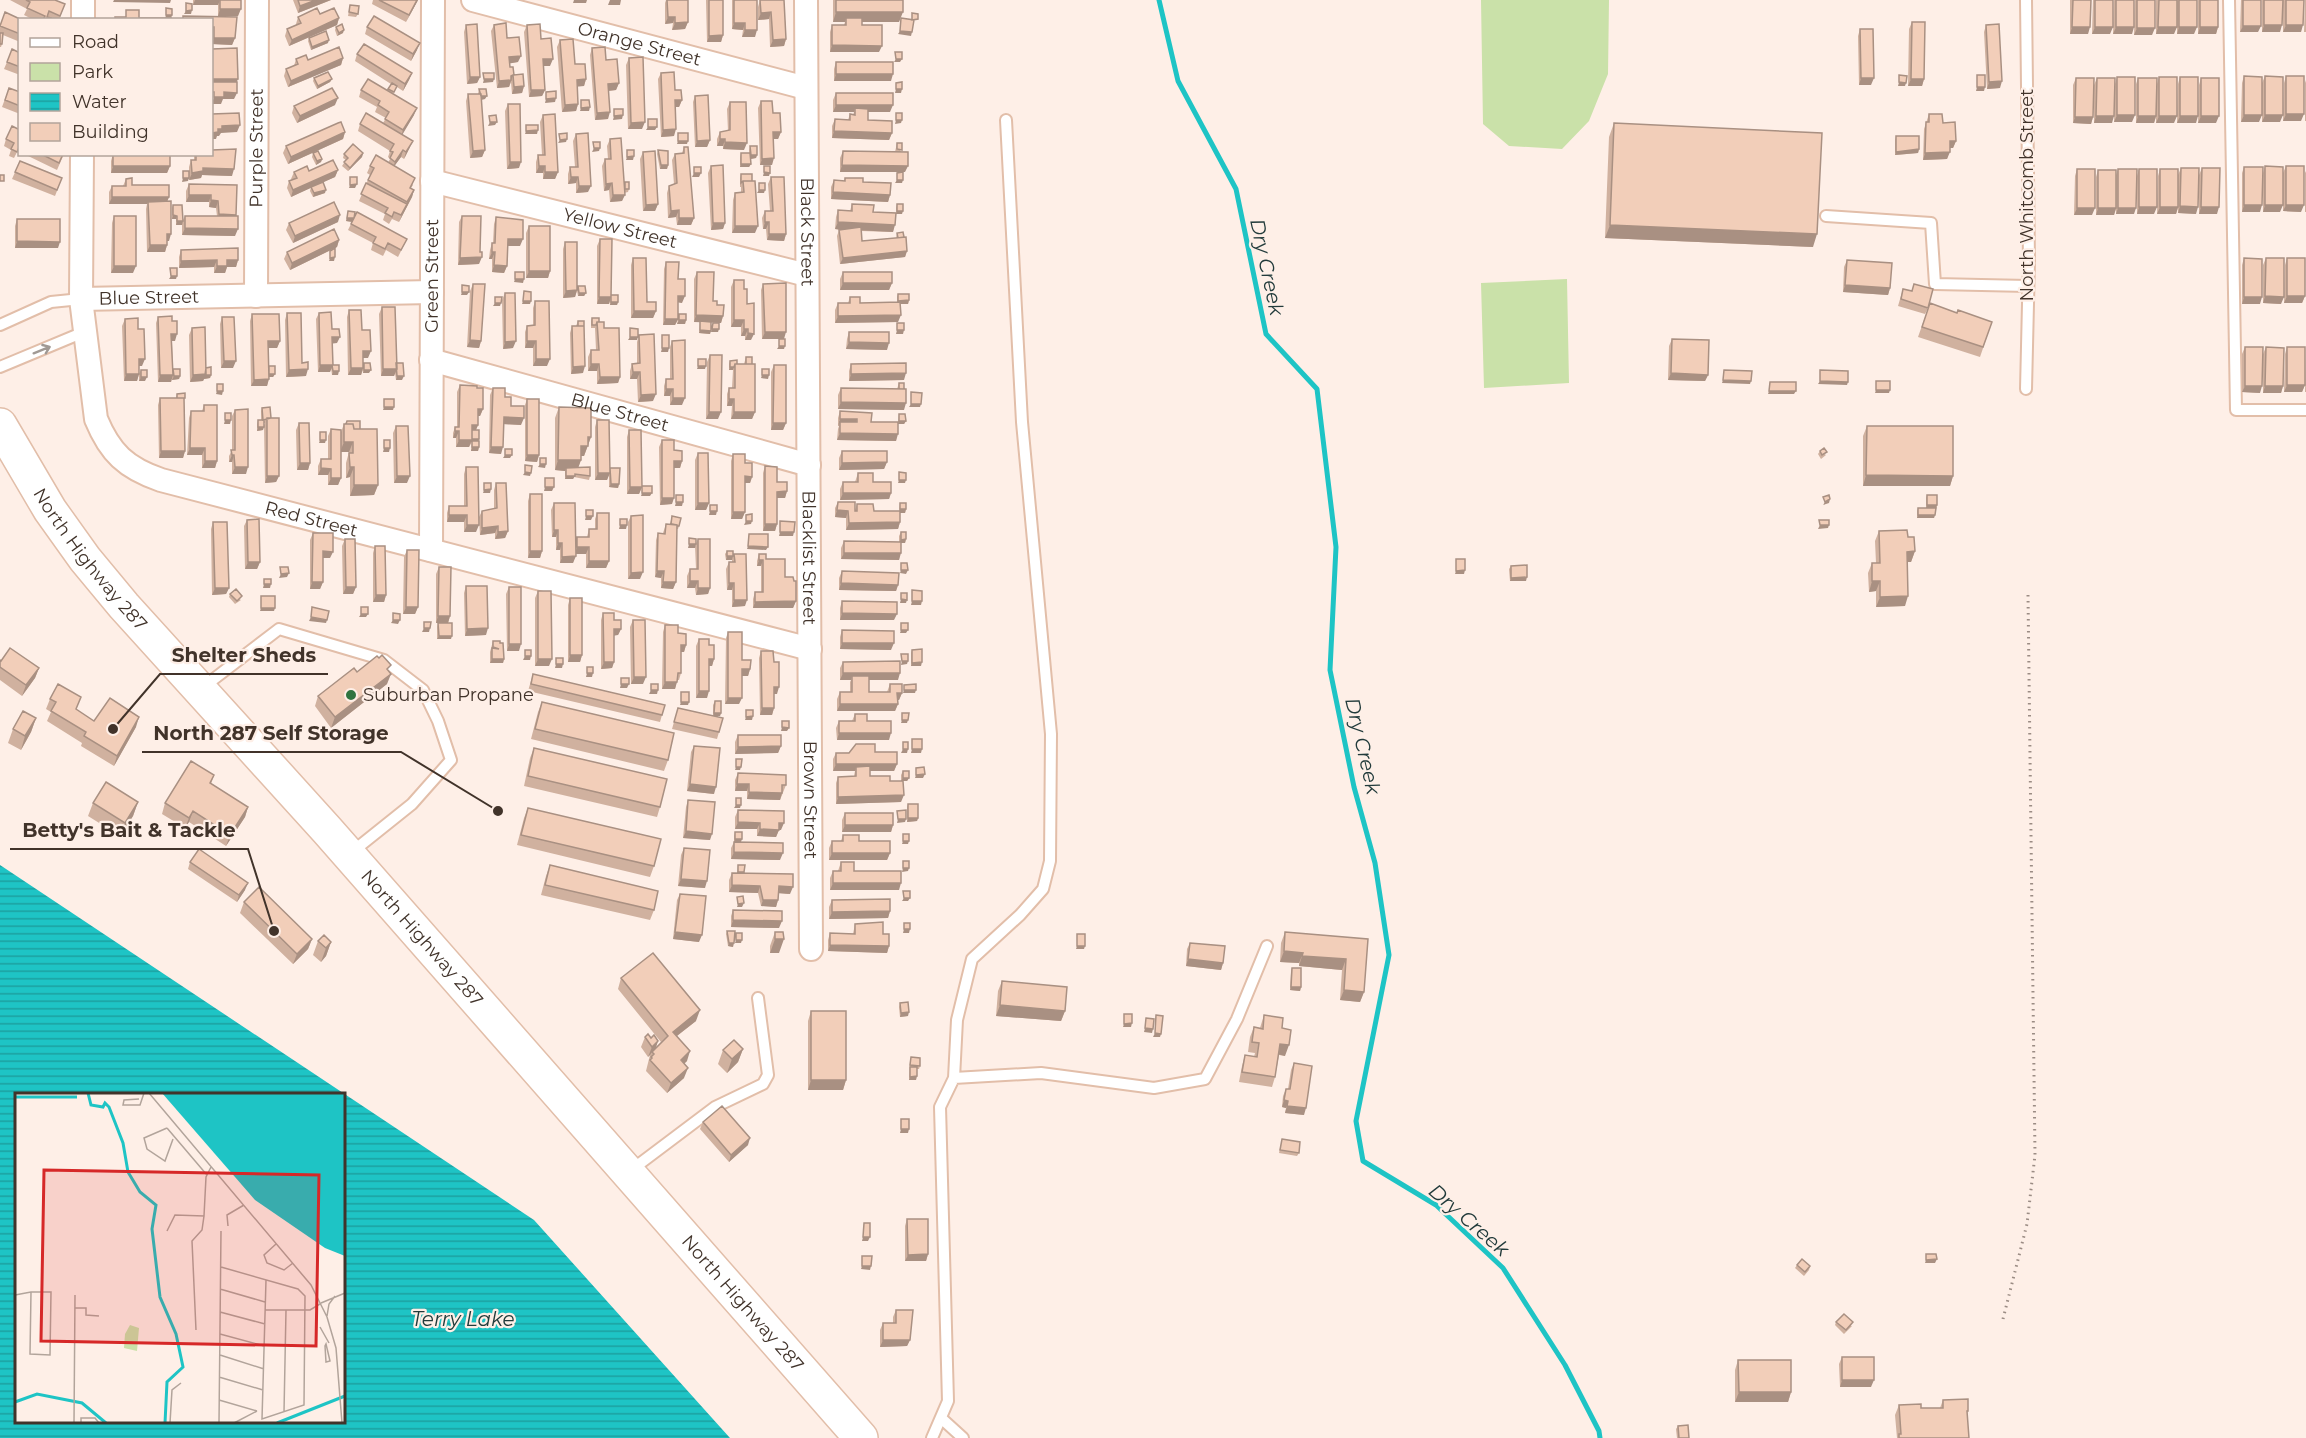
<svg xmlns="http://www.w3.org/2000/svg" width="2306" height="1438" font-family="Montserrat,sans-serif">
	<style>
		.park { fill: #cae1a9 }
		.water { fill: url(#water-rules); fill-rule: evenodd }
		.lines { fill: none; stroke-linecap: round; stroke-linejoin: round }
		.stream { stroke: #1ec4c5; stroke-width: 5 }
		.lane-casing { stroke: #e2bea9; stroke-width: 14 }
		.street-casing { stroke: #e2bea9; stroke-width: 26 }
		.highway-casing { stroke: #e2bea9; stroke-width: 36 }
		.path { stroke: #9b8c84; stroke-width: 3; stroke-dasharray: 1.5 4.5; stroke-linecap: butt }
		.lane { stroke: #fff; stroke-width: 10 }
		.street { stroke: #fff; stroke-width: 22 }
		.highway { stroke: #fff; stroke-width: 33 }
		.wall { fill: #d0b19f }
		.shaded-wall { fill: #a99082 }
		.building { fill: #f2ceb9; stroke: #a99082; stroke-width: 1.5 }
		.oneway { stroke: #a09994 }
		.poi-dot { fill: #307440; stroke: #feefe7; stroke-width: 2 }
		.labels { text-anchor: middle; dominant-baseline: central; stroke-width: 4.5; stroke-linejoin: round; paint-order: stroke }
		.street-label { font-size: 18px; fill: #41332a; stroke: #feefe7 }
		.poi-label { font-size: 18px; fill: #41332a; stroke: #feefe7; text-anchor: start }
		.water-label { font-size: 20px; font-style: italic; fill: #223b3b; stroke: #feefe7 }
		.inset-river { fill: none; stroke: #1ec4c5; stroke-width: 3 }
		.inset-road { fill: none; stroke: #b2a49b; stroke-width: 1.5 }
		.view { fill: #d62828; fill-opacity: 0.15; stroke: #d62828; stroke-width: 3 }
		.inset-edge { fill: none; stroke: #41332a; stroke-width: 3 }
		.leader { fill: none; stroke: #41332a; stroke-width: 2 }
		.callout-dot { fill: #41332a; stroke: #feefe7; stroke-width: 2 }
		.callout-label { font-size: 20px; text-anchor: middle; font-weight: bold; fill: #41332a; stroke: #feefe7; stroke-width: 4.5; stroke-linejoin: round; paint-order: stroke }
	</style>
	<defs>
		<pattern id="water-rules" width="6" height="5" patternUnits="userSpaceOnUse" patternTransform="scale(1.5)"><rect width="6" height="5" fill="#1ec4c5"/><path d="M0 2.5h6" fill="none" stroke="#1ca0a0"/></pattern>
	</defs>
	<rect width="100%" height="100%" fill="#feefe7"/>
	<!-- park -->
	<path class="park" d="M1481 0H1609L1608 74 1589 121 1562 149 1509 146 1483 124Z
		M1567 279 1569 383 1484 388 1481 283Z"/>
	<!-- water -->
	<path class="water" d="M0 865 534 1220 730 1438H0ZM16 1094H344V1422H16Z"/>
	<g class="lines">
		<!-- stream -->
		<path class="stream" d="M1159 0 1178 81 1236 189 1266 334 1317 389 1336 547 1330 670 1354 787 1375 863 1389 955 1356 1121 1363 1161 1436 1205 1503 1268 1565 1365 1599 1431 1600 1438"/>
		<defs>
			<path id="lane" d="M2229 0 2236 410H2306
				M1826 216 1931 223 1935 284 2028 286
				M0 325 51 302 81 299
				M0 367 84 332
				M2026 389 2029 261 2026 0
				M202 688 279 629 384 660 423 690 438 721 451 760 412 804 352 852
				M954 1078 957 1020 972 959 1020 915 1043 889 1050 861 1051 734 1022 422 1006 120
				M630 1171 715 1107 763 1084 768 1075 758 998
				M941 1418 963 1438
				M932 1438 948 1401 940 1107 954 1078 1041 1073 1154 1088 1205 1079 1237 1019 1267 946"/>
			<g id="street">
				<path id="s1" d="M473 0 806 88"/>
				<path id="s2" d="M806 0 811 949"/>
				<path d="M83 20V0"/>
				<path id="s3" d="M82 154 81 299 96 419C110 453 126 468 161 480L810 649"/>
				<path id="s4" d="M432 181 807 275"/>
				<path id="s5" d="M256 296 257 0"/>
				<path id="s6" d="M81 299 432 292"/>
				<path id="s7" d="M431 360 809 465"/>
				<path id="s8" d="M431 550 433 0"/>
			</g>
			<g id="highway">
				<path id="s9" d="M0 425 50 510 85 559 124 606 327 830 861 1438"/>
			</g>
		</defs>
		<!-- lane casing -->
		<use href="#lane" class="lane-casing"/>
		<!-- street casing -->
		<use href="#street" class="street-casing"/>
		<!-- highway casing -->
		<use href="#highway" class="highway-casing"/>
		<!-- path -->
		<path class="path" d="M2003 1319 2027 1224 2035 1155 2028 595"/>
		<!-- lane -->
		<use href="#lane" class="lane"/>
		<!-- street -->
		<use href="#street" class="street"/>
		<!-- highway -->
		<use href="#highway" class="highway"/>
	</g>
	<!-- wall -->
	<path class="wall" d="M10 0H55L65 4 59 20H34L24 15 27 9Z
		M193 0H241L238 16H218V5H193Z
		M293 0H331L298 13Z
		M373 0H418L406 22 372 4Z
		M666 0H688V22L685 29 672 30 673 23 665 24V3Z
		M706 0H723V35L721 42H707Z
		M732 0H757L755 37H742L743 30 732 29Z
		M760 0H784L786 39 784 46 770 47 769 19 758 20V7Z
		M833 0H903L899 22H862V25L879 52H830V32L832 25H844L845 22H833Z
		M2070 0H2091L2088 34H2070Z
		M2093 0H2113L2110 34H2092Z
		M2114 0H2134L2132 34H2113Z
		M2135 0H2155L2152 35H2134Z
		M2156 0H2177L2174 34H2156Z
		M2177 0H2197L2194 34H2177Z
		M2198 0H2218V27L2216 34H2198Z
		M2241 0H2261L2258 32H2240Z
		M2262 0H2283L2280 32H2262Z
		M2283 0H2304L2301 32H2283Z
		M2305 0H2306V32H2304Z
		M350 5 358 14 356 17 348 16Z
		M320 14 339 18 337 25 289 46 285 36 287 29 296 25V24L298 17Z
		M183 16 237 17 235 38 232 45 212 44V20H182Z
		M20 20V42L3 35 2 44 1 47H0V25Z
		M1912 22 1924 79 1922 86H1908L1909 29Z
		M466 25 480 77 477 83 467 84 464 32Z
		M494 25 518 62 510 63V67L514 75 524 86 522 93 512 94 511 82 509 87 497 88 491 31Z
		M527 25 541 39 550 66H543L545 90 542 96 529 97 524 32Z
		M1986 25 2000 88 1987 89 1984 32Z
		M336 27 343 33 337 36 335 30Z
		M367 27 417 50 411 61 365 34Z
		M1860 29 1871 85H1859L1858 36Z
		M309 38 328 43 311 50 308 41Z
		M560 40 575 64 586 79 584 86H577L578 104 576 111 562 112 557 47Z
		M592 48 606 60 619 83 616 90 609 91 608 119 595 120 590 55Z
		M20 53V75L4 69 7 62Z
		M357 54 412 73 409 80 403 91 397 87 393 94 414 115 402 134 410 147 404 159 401 157 394 166 413 185 411 188 414 190 412 197 399 222 392 219 389 224 383 220 385 214 359 201 370 175 367 173 370 166 388 163 390 159 388 157 390 151 358 131 360 124 383 123 386 118 375 112 377 107 359 97 361 90 388 91 391 84 355 61Z
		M343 58 341 65 288 87 284 76 286 69 294 66 296 59 308 60Z
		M629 58 642 129H628L626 65Z
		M836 62 891 81H834V69Z
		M661 73 682 100 679 107H675L674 136 661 137 658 79Z
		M2244 76 2259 122H2241L2242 83Z
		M2265 76 2280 122H2262V83Z
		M2286 76 2301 121H2283L2284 83Z
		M2117 77 2132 122H2114L2115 84Z
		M2159 77 2174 123H2156V117L2154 123H2136V84L2138 78 2157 84Z
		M2180 77 2196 123H2177L2178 84Z
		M314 78 332 79 330 82 317 89 313 81Z
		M2076 78 2093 117 2091 124 2073 123V85Z
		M2097 78 2112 123H2094V85Z
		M2201 78 2216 123H2198L2199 85Z
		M2306 80V121H2305V83Z
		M9 88 20 92V114L2 107Z
		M479 89 485 99 481 100 485 150 482 157 470 158 466 101 468 94H478Z
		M836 93 890 112H868V120L892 133 889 140 832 138V126L835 119 848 120 850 114 853 115 854 112H833V100Z
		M695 96 710 140 707 147H695L693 102Z
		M761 101 773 113 781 132 778 139H774L772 165H760L758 108Z
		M730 102 744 150 723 149V146H717V139L720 132 728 131 727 109Z
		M508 104 519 168 507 169 505 111Z
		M335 105 297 123 292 113 294 106Z
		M1929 114 1943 123 1956 141 1953 148H1950L1947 159 1923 160 1924 129Z
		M543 115 558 172 555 179H543V173H536V162L538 155H542L540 122Z
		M1614 123 1813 247 1605 238 1609 137Z
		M20 130V153L17 152 14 158 9 156 11 150 4 146 6 139Z
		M345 132 343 139 288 164 283 153 286 146Z
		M576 134 588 192 576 193V183L568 184V174L570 167H575L573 141Z
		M1896 136 1919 149 1918 153 1895 155V140Z
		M610 139 624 184 625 182 629 189 628 192 624 193 622 201 610 202 609 190 604 191 602 166 605 159H608L607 146Z
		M897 143 901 152 905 172H840V158L843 151 895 152Z
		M750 146 757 155 756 158 751 159V164L749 167H740V157L741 153H749V150Z
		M684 147 694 218 691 225H677L676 217 668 218 667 193 669 186 674 184 672 160 675 154 682 153Z
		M658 150 668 165 667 169H660L657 154Z
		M643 152 658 204 655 211H643L640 159Z
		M313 153 322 159 321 162 316 165 312 157Z
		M363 153 362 157 348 171 342 166 346 160 343 158 344 154Z
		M24 154H64L57 170Z
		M113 154 170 166 167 173H111V161Z
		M194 154H212L232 176 202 175 201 178 189 180V167L191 160H194Z
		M20 161 62 178 55 196 12 179Z
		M711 166 725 223 723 229 711 230 708 173Z
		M2265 166 2280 212H2263V173Z
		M2286 166 2301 212 2283 211V173Z
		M2244 167 2260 212H2242V173Z
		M2181 168 2196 214 2178 213V208L2176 214H2157L2158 176 2160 169 2178 175Z
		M2202 168 2217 214H2199V175Z
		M2077 169 2092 215H2074L2075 176Z
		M2118 169 2134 214H2116V209L2114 215H2096V177L2098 170 2116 175Z
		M2139 169 2154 214H2137V176Z
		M338 170 335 177 323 182 325 193 313 197 310 191 311 187 291 197 287 188 289 181 292 180 291 179 294 172Z
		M2306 171V212H2305V173Z
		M741 174 755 233H732L733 200 735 193H741V187H740V178Z
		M771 177 786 234 784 241 767 240 766 229H763L762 218 765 211H770L768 184Z
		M845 178 863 182 890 195 888 202 831 199V187L834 180 844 181Z
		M126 179 132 185 169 197 167 202 169 241H167V245L165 252H147L146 209 147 204H109V192L112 186H123Z
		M189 184 237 185 235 236 182 235V225H176V219H172V208L173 205 183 220 185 216H217L216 208 209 207V202H186V191Z
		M852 204 873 212 896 213V208L897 204 902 214H896L893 232 861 231 862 241 896 238 897 233 904 237 907 251 905 257 840 264 837 236 839 230 835 229 836 217 838 210 850 211Z
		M348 211 354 218 407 239 398 257 386 250 383 256 371 250 373 243 348 230 352 222 346 221Z
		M114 216 133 273H111L112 223Z
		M462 216 480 252 479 264 458 265 459 222Z
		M496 217 520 246H507V266L504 273 492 272V259H489L490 250 492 243H493L494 224Z
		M17 219 58 248H15V226Z
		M338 222 293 243 286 230 289 223Z
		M529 226 550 271 548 278H526V233Z
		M600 239 611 295 618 302 617 305H610V301L609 304H597V246Z
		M339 240 337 247 290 270 284 259 287 252Z
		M565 242 577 289 578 286 586 293 584 296H578L577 291 575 297 563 298V249Z
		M181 250 238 260 236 267H227L225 273H214V267L179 268V257Z
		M633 258 647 302 656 311 653 318H631V265Z
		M2244 258 2260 304H2242V265Z
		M2266 258 2281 304 2263 303V265Z
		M2287 258 2305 296 2302 303H2284L2285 265Z
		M1847 260 1890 288 1888 295 1843 292 1844 267Z
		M666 262 678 279 682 303 678 302V317L686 320 685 324H677L678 320 675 325H663L664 269Z
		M697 272 713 301 717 305 723 316 721 323 711 322 710 334 699 333 700 322H694V279Z
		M843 272 892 283 889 290H840V279Z
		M734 280 744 289 747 304 751 340H745V336H741V327H731V287Z
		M473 284 481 341 479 348 467 347 470 291Z
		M763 284 784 339H762L761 290Z
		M1914 284 1928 308 1925 314 1898 306 1903 289 1912 291Z
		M505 293 513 348 503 349 502 300Z
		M898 294 909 300 908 304H900L898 322 835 323V310L838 303H848L850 297 860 303 897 302V297Z
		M535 301 547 366H533V348H525V332L527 326 533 325V308Z
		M1930 303 1957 313 1992 322 1980 357 1918 337Z
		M382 307 397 363 402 380H396L395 373 394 376H381L379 314Z
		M349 310 362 330 368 358H363V365L369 373H363V370L361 375H348L347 317Z
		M287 313 302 363 306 376 286 377 285 320Z
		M319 313 332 329 337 343H332L333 365 338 375H332L331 368 330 372H318L316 319Z
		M252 314 280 341 277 348H268L269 367 275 374 273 377H269L267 386H251L250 321Z
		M158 317 175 341H172L173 370 180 376 179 379 172 380V377L171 382H158L156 323Z
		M222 317 233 368H221L220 324Z
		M592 318 599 322 604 328 620 377 618 383 597 384V371H588V357L591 350H596L595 328H591V321Z
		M125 319 138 329 142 366H139V374L141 370 145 381H139V374L137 381H124L122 326Z
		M578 321 583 373 571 374 570 333 572 326H576Z
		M192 328 206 368 211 375 210 378 204 379 203 381 190 382 189 335Z
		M849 332 887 350 846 349 847 339Z
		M639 335 653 401 638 402 637 379H630V371L632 364 637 363V342Z
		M1672 339 1708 375 1705 381 1668 380 1669 346Z
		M672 341 682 405H670V396H664V386L666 379H670V347Z
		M2245 347 2260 393 2242 392V354Z
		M2266 347 2283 386 2281 393H2263V354Z
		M2287 347 2305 385 2302 392H2284L2285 354Z
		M2306 352V392H2305Z
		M710 355 718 419H706L707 362Z
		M746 357 755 412 752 419H731L732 406H727V394L729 388H732L733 370H729V364L730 361 737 364H744Z
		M851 364 904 380 849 381V371Z
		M774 365 786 423 783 430H771V372Z
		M899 383 904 389V410L838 409V395L841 388 897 389Z
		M460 385 477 388 483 409 480 416H478V425L476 430 479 439V447L478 451H471L472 442 469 447H456V438H453V433L455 427H457V392Z
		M493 388 505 397 511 406 521 425 504 424 501 454 489 453 490 395Z
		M177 394 184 400 185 451 183 458H159L158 405 160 398H176Z
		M527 399 539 455 537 462 525 461V405Z
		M204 405 217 461 215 468H202V455H187L189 418 191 411H202Z
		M559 407 591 437 584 456H581V460L578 468 590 476 589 480 574 477 573 479H565V471L555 470V418Z
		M262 408 271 418 279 476 276 482 265 483 264 425 265 423H264L263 430 257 431V424L258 420H261V411Z
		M235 410 246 474H232V462H229V456L232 450V416Z
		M840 411 871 422H898L899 414 906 421 904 424H898L896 441 837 440 838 429 839 426H838V418Z
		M597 420 610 470 619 484 618 488 609 487V474L607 480H595V427Z
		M347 421 360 429 378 485 374 495 350 496V477L346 478V463L349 452H341V478L338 485H328V475H318V466L321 459H328V436L331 429 341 432 344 424H345Z
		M299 423 310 463 308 470H297L296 430Z
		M396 426 407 483H394L393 433Z
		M1867 426 1953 476 1950 486H1863V436Z
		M629 430 642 487 639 494H627V437Z
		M662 440 674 450 682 461 680 468H674L672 504 660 505 659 447Z
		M842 451 887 462 884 469 839 470V458Z
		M1820 451 1826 455 1821 459 1818 454Z
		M698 453 709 503 706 510H695V460Z
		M733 454 745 463 752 477 750 483H745V512L742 519H731V461Z
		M765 466 777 482 787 491 785 498H777V524L775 531H763V473Z
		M466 467 476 532H464V522H447V513L449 506H464V474Z
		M858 473 891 493 889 499 840 500V489L843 482H855Z
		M496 483 508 531 505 538 495 539V533L480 535 479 517 482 511 494 509V490Z
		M530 494 542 551 540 558H528V501Z
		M1927 495 1937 505 1936 509 1934 518H1917V511L1918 508H1926V498Z
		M838 502 855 510 857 504 874 511H899L900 503 906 509 905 513H900V522L898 529 846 530V518L835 517V508Z
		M554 503 575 542 577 537H587L589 529H595V519L597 513 609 561 606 568H586V554H575L573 563H560V550H556V537H552L551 510Z
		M631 516 640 579H628V522Z
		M672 516 679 526 678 529H677L676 582 673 589 661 588V578L655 577 656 540 658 533H663L666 524H670Z
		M247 520 260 562 257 569H245L244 526Z
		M213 522 229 588 226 594 212 595 211 529Z
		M1879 531 1908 537 1915 551 1911 562H1907L1905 606 1876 607V591L1869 592 1868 573 1872 563H1876L1875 541Z
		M901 532 906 539 905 543H901L899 560 841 559V548L844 541 899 542V536Z
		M313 533 330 558H323V582L320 589H310V540Z
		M345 539 356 587 353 594H343L342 546Z
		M698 539 710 588 708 594 696 595 695 588H687V576L690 569H696L695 546Z
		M375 546 386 595 384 602H373V553Z
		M407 550 418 607 415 614H403L404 557Z
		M727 551 733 556 734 554 745 606 732 607V590H727L726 569 729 562H732V560H726L725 554Z
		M759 554 785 577 796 601 793 608H753V599L755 592H761V566H757V561Z
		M1511 566 1526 581H1510L1509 569Z
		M439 567 450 616 448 623H436V574Z
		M842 571 898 585 896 591 839 590V578Z
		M466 586 486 635 465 636 464 593Z
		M509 587 519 651H507L506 594Z
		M538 591 549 666H535V598Z
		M230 594 241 600 235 604 229 597Z
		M570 598 582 655 580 662H568V605Z
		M842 601 894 620H840V608Z
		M603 613 614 620 621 629 618 635H614V662L612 668 601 669V620Z
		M633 620 643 684H631L630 627Z
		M438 623 451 639H437V627Z
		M665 625 678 633 686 645 684 652H681V673L679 680H677L675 689H662L663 632Z
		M842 630 891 650 840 649V637Z
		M728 632 742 660 750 669 748 676H742L739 704H725L726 638Z
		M699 639 709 645 714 659 712 666H709L707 698H696V646Z
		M493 641 500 643 504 659 503 663H490V652Z
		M912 650 921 666H911V653Z
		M761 651 774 662 777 694H774V708L772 715H760L759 658Z
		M0 660 39 668 35 678 22 696 0 680Z
		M843 662 898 680H869V692H887L890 684 902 693 899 700H897L898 704 895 711H837V699L840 692H850V682L851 680H840V668Z
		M389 671 387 684 331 728 315 706 318 696 357 672Z
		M533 674 662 715 660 722 528 691Z
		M50 699 76 710 94 721 136 727 114 766 81 746 82 743 47 721 51 712 46 709Z
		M715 701 721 713 720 716H713L719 732 717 739 672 729 678 708 713 716V705Z
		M542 702 668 760 664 771 531 739 538 712Z
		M855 714 867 721 889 740H837L836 728 839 721H852Z
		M36 718 31 732 21 750 8 743 13 729Z
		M738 735 781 746 778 753 735 754V742Z
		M694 746 714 794 687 791 691 752Z
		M534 748 660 807 657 817 524 786 530 758Z
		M875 752 897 764 894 771H870V776L890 781H901V775L903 771 909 778 907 781H903L901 802 836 804V783L838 777 854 776 855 771H833V759L836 753Z
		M738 773 786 785 780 800 747 799V791H735V780Z
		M214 775 211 784 248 807 245 817 226 846 189 822 185 828 162 814 165 803Z
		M688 800 710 840 683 838 686 807Z
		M138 802 133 816 120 836 88 816 93 803Z
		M908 804 918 818 917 821 907 822V807Z
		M528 808 654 866 650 877 517 845 524 818Z
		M738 810 781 830H779L776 837 757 836V829H735V817Z
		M845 813 893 825 891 832H842V820Z
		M735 832 741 842 780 860 731 859V848L734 842V836Z
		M843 835 890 853 887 860H829V848L832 841H841Z
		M684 848 705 888 678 886 681 855Z
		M190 862 245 890 237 902 188 869Z
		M841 862 854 871 899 890H830V878L833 871H838Z
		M550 865 654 910 650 920 541 895 546 876Z
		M738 865 744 873 790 894 779 893 778 900 776 907 761 906 758 893 729 892V880L732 873H737Z
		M680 894 699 942 673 939 677 900Z
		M832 900 890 911 888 918 829 919V907Z
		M244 902 312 939 308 949 293 964 240 913Z
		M733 910 779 928 731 927V916Z
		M855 924 883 934 889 946 887 953 828 951V940L830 933 853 934Z
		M727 931 733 947 728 946 726 934Z
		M775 932 779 953H770V946Z
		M1285 932 1368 939 1364 992 1360 1002 1340 1000 1342 970 1299 966V963L1280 962 1281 943Z
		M318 941 331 942 326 956 321 962 313 955Z
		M1190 943 1223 963 1221 970 1186 966 1187 949Z
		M1292 968 1301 987 1300 991 1290 990 1291 971Z
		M621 978 696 1021 677 1036 687 1061 684 1064V1078L667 1093 646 1071 650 1055 648 1057 641 1047 645 1037 656 1047 661 1042 618 989Z
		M1002 981 1065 1011 1061 1021 996 1016 998 991Z
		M900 1003 908 1016 900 1017 899 1007Z
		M811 1011 846 1080 843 1090H808V1021Z
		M1264 1015 1282 1028 1285 1056 1279 1055 1275 1077 1272 1087 1239 1082 1242 1066 1245 1055 1254 1057 1255 1053 1248 1052 1250 1037 1254 1027 1260 1028Z
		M743 1049 738 1062 727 1073 718 1064 723 1050Z
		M911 1057 920 1066 919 1069H917L916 1080H909L910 1061Z
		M1294 1063 1304 1115 1285 1113 1286 1108 1282 1107 1283 1096 1286 1089H1288L1291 1070Z
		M703 1122 748 1145 729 1162 700 1129Z
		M1282 1139 1299 1153 1297 1156 1279 1153Z
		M907 1219 928 1254 926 1261H905V1226Z
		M1797 1265 1810 1266 1809 1270 1804 1276 1795 1268Z
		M896 1310 910 1340 907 1346 880 1347V1330L883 1323H893V1317Z
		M1836 1322 1852 1326 1844 1334 1835 1325Z
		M1842 1357 1871 1387H1840L1839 1364Z
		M1738 1360 1791 1392 1788 1402H1735V1370Z
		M1943 1400 1969 1438H1897L1895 1415 1899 1405 1921 1408H1940Z
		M1678 1426 1689 1438H1677L1676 1429Z"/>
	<!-- shaded-wall -->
	<path class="shaded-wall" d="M114 0H171L170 3 113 2Z
		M195 0H220L218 5H193Z
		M316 0H331L298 13 300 6Z
		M417 0H418L417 2 406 22Z
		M574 0H587L586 3H573Z
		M610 0H621L620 5H608Z
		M220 9H241L238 16H218Z
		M192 10 191 14H184L186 11Z
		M771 12 769 19 758 20 761 13Z
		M836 12H903L899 22H846V18L845 22H833Z
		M166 15H172L171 19H165Z
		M668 17H675L673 23 665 24Z
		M339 18 337 25 289 46 292 40Z
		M688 22 685 29 672 30 675 23Z
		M734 23H745L743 30 732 29Z
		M2264 25H2282L2280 32H2262Z
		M2286 25H2303L2301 32H2283Z
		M2243 26H2261L2258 32H2240Z
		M2072 27H2090L2088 34H2070Z
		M2095 27H2113L2110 34H2092Z
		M2116 27H2134L2132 34H2113Z
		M2158 27H2177L2174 34H2156Z
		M2179 27H2197L2194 34H2177Z
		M2200 27H2218L2216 34H2198Z
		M2137 28H2155L2152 35H2134Z
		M344 30 343 33 337 36 339 33Z
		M745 30H757L755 37H742Z
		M900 31 912 32 911 36 898 34Z
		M723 35 721 42H707L709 36Z
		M214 38H235L232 45 212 44Z
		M786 39 784 46 770 47 773 40Z
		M329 40 328 43 311 50 312 47Z
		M420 43 417 50 411 61 413 54Z
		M832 45 882 46 879 52H830Z
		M521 56 518 62 507 64 509 57Z
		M343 58 341 65 288 87 291 81Z
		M543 59H553L550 66H540Z
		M896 59H902L900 62H894Z
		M412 73 409 80 403 91 405 84Z
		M836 74H893L891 81H834Z
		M513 75 509 87 497 88 499 81Z
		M470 77H480L477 83 467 84Z
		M1861 78H1874L1871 85H1859Z
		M212 79H238L235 86H212Z
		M332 79 330 82 317 89 318 86Z
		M484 79H494L493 82 483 83Z
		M586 79 584 86 574 87 577 80Z
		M1911 79H1924L1922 86H1908Z
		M2002 81 2000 88 1987 89 1989 82Z
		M1899 82 1906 83 1905 86H1898Z
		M619 83 616 90 606 91 608 84Z
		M524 86 522 93 512 94 514 87Z
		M1977 87H1985L1984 91H1976Z
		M896 89H902L901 93H895Z
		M531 90H545L542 96 529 97Z
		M224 92 237 93 234 99H223L221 104H212L214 97Z
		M480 96H487L485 99 479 100Z
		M338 98 335 105 297 123 300 116Z
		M556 98 555 102 545 103 546 99Z
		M675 100H682L679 107H672Z
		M578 104 576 111 562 112 565 105Z
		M836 105H893L890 112H855V108L854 112H833Z
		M590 107 589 111H580L581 108Z
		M417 108 414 115 401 137 403 130Z
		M610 112 608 119 595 120 597 113Z
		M2286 114H2304L2301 121H2283Z
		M623 115 622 119 613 120 614 116Z
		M2117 115H2135L2132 122H2114Z
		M2244 115H2262L2259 122H2241Z
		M2265 115H2283L2280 122H2262Z
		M2096 116H2114L2112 123H2094Z
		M2138 116H2156L2154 123H2136Z
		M2159 116H2177L2174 123H2156Z
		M2180 116H2198L2196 123H2177Z
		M2201 116H2219L2216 123H2198Z
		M2075 117H2093L2091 124 2073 123Z
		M896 120H902L901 123 895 124Z
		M490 122H497L495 125 488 126Z
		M645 122 642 129H628L631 123Z
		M240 125 237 132 221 133 219 136H217L216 139H212V133L218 129 222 126Z
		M648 127H657L655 130H646Z
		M676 129 674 136 661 137 663 130Z
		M538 130 537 134H525L526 131Z
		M834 131 892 133 889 140 832 138Z
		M345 132 343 139 288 164 291 157Z
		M773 132H781L778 139H771Z
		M567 139 566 142 558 143 560 140Z
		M720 139H725L723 146H717Z
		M710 140 707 147H695L697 141Z
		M413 141 404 159 406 152Z
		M678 141H688L687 144H677Z
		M1950 141H1956L1953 148H1947Z
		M725 142 747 143 744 150 723 149Z
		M594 148H600L599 151 592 152Z
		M1919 149 1918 153 1895 155 1896 152Z
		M403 150 401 157 393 168 395 162Z
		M485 150 482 157 470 158 473 151Z
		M1950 152 1947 159 1923 160 1925 153Z
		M363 153 362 157 348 171 350 168Z
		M751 155H757L756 158 750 159Z
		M634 156 633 160H626L627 157Z
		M774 158 772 165H760L762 159Z
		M322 159 321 162 316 165 317 161Z
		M510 162H521L519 168 507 169Z
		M741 164H751L749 167H740Z
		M661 165H668L667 169H660Z
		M842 165 908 166 905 172H840Z
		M113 166H170L167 173H111Z
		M539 166H545L543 173H536Z
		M203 168 234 169 232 176 202 175 201 178 189 180 192 173Z
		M338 170 335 177 291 197 293 190Z
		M545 172H558L555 179H543Z
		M764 172 770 173 769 176H763Z
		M694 173H701L699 177H692Z
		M571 177H578L576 183 568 184Z
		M183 178H189L188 181 182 182Z
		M897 180H903L902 183H895Z
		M612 183 609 190 604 191 606 184Z
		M357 184 355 188H349L350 185Z
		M579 186H591L588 192 576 193Z
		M326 190 325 193 313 197 314 193Z
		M414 190 412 197 399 222 407 202Z
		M759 190H765L764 193H757Z
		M833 192 890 195 888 202 831 199Z
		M189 195H211L209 202H186Z
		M613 195H625L622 201 610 202Z
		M112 197H169L166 204 148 202 147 204H109Z
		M211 200 218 201 216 208 209 207Z
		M658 204 655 211H643L646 205Z
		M2244 205H2262L2260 212H2242Z
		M2265 205H2283L2280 212H2263Z
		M2286 205H2304L2301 212 2283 211Z
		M2180 206 2198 207 2196 214 2178 213Z
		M2139 207H2157L2154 214H2137Z
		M2160 207H2178L2176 214H2157Z
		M2201 207H2219L2217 214H2199Z
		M2077 208H2095L2092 215H2074Z
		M2098 208H2116L2114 215H2096Z
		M2118 208H2136L2134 214H2116Z
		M679 210 676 217 668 218 671 211Z
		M897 211H903L902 214H896Z
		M219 214 236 215 234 221H217Z
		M173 215 177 216 176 219H172Z
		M340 215 338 222 293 243 295 236Z
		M347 218H354L353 222 346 221Z
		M679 218H694L691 225H677Z
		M177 221H183L182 225H176Z
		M765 222H769L766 229H763Z
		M838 222 895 225 893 232 835 229Z
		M713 223H725L723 229 711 230Z
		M1610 225 1817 234 1813 247 1605 238Z
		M735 226H758L755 233H732Z
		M185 228 238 229 235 236 182 235Z
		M167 234H171L169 241H164Z
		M769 234H786L784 241 767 240Z
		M508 239H523L520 246H505Z
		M339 240 337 247 290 270 292 263Z
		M17 241 60 242 58 248H15Z
		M150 245H167L165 252H147Z
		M907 251 905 257 840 264 843 258Z
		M492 252H495L492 259H489Z
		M335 257 334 261H329L330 258Z
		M482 257 479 264 458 265 460 258Z
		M217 260 214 267 179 268 181 261Z
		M227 260H238L236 267H227L225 273H214L217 266Z
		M494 265 507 266 504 273 492 272Z
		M114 266H136L133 273H111Z
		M529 271H550L548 278H526Z
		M171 276H177L176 279H169Z
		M515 279H524L523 283 514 282Z
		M843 283H892L889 290H840Z
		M1845 285 1890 288 1888 295 1843 292Z
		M577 290 575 297 563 298 566 291Z
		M462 292H469L467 295H461Z
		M579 293H586L584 296H578Z
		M678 296H685L682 303 676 302Z
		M2265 296 2284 297 2281 304 2263 303Z
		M2287 296H2305L2302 303H2284Z
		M599 297H611L609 304H597Z
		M2244 297H2262L2260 304H2242Z
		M909 300 908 304H897L898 301Z
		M523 301H531L530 304H522Z
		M611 302H618L617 305H610Z
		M495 303H501L500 306H493Z
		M634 311H656L653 318H631Z
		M696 315 723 316 721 323 694 322Z
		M901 315 898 322 835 323 838 316Z
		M665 319H678L675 325H663Z
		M679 320H686L685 324H677Z
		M734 320H744L741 327H731Z
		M712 329H719L718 332H711Z
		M744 329H748L745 336H741Z
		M700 330 711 331 710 334 699 333Z
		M897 330H904L903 334H896Z
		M765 332H786L784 339H762Z
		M748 333 754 334 751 340H745Z
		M171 334H177L175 341H169Z
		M332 337H340L337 343 329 344Z
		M630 337H638L637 340H628Z
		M470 340 481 341 479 348 467 347Z
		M268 341H280L277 348H266Z
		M516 341 513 348 503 349 505 342Z
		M527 341H536L533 348H525Z
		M849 342 889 343 887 350 846 349Z
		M779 346H785L784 349H777Z
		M662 348H669L668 352H661Z
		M363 351H371L368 358H360Z
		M139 359H145L142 366H136Z
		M536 359H550L547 366H533Z
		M224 361H236L233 368H221Z
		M591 364H599L597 371H588Z
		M320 365H333L330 372H318Z
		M585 366 583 373 571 374 573 367Z
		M698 366H706L705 369H697Z
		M730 367H734L733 370H729Z
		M351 368H363L361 375H348Z
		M308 369 306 376 286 377 289 370Z
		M383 369H397L394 376H381Z
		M364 370H371L369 373H363Z
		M333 371H339L338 375H332Z
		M633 372H640L637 379H630Z
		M906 373 904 380 849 381 851 374Z
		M1671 373 1708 375 1705 381 1668 380Z
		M126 374H139L137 381H124Z
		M206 374 211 375 210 378 204 379 203 381 190 382 193 375Z
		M269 374H275L273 377H268Z
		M160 375H173L171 382H158Z
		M762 375H769L768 379 761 378Z
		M174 376H180L179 379 172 380Z
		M397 376H404L402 380H396Z
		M141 377H147L145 381H139Z
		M600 377H620L618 383 597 384Z
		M269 379 267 386H251L254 380Z
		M1723 380 1751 381 1750 384 1722 383Z
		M1820 381 1848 382 1847 385 1818 384Z
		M2287 385H2305L2302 392H2284Z
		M2245 386H2262L2260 393 2242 392Z
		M2265 386H2283L2281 393H2263Z
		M666 389H673L670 396H664Z
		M1876 390H1890L1889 393H1875Z
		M217 391H223L222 395 216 394Z
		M1769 391H1796L1794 394H1768Z
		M656 394 653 401 638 402 641 395Z
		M673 398H685L682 405H670Z
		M729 399H734L732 406H727Z
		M841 402 906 403 904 410 838 409Z
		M911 404H921L920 407H909Z
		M384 407H394L393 410H383Z
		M478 409H483L480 416H476Z
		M709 412H721L718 419H706Z
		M734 412H755L752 419H731Z
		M504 417 524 418 521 425 502 424Z
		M840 419H857L855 426 840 422 838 426Z
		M225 420H231L230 424H224Z
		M899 421H906L904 424H898Z
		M773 423H786L783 430H771Z
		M472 425H478L475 432H470Z
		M258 427H264L263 430 257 431Z
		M455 431H459L456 438H453Z
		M840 433 898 434 896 441 837 440Z
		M588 437H591L584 456H577L581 446Z
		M472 439H479L478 442H471L469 447H456L459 440Z
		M320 440H326L325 443H319Z
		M344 442H353L349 452H340Z
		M472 447H479L478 451H471Z
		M491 447H503L501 454 489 453Z
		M190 448H205L202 455H187Z
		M384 448H390L389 452H383Z
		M161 451H185L183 458H159Z
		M232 455H234L232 462H229Z
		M505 455H512L510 458H503Z
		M527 455H539L537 462 525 461Z
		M558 460H581L577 471 566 468 565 471 555 470Z
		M205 461H217L215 468H202Z
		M674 461H682L680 468H672Z
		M887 462 884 469 839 470 842 463Z
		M300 463H310L308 470H297Z
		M540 464H546L545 468 538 467Z
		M235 467H248L246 474H232Z
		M350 467H354L350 477 346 478Z
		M321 468 331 469 328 475H318Z
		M525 472 531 473 530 476 523 475Z
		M598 473H610L607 480H595Z
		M1866 475 1953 476 1950 486H1863Z
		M267 476H279L276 482 265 483Z
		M397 476H410L407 483H394Z
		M566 476H575L573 479H565Z
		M745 476 752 477 750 483H742Z
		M331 478H341L338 485H328Z
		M899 480H906L905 483H898Z
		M611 484H619L618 488 609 487Z
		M354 485H378L374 495 350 496Z
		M545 487H554L552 491H544Z
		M630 487H642L639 494H627Z
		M491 489 490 493H483L484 490Z
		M787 491 785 498H775L777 492Z
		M642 493H652L650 496H641Z
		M843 493H891L889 499 840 500Z
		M662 498H674L672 504 660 505Z
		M1830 499 1829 503 1823 505 1825 502Z
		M676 502H683L682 506H675Z
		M698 503H709L706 510H695Z
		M1927 505H1937L1936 509 1926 508Z
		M900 509H906L905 513H899Z
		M837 510 848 511 846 518 835 517Z
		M710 511H717L716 515H709Z
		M733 512H745L742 519H731Z
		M449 515H467L464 522H447Z
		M1918 515H1935L1934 518H1917Z
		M586 516H593L591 520H585Z
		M746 521H752L751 524 744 525Z
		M900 522 898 529 846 530 849 523Z
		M765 524H777L775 531H763Z
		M467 525H479L476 532H464Z
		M620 525H627L626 529H619Z
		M1820 525H1829L1828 528 1818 529Z
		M498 526 495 533 480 535 482 528Z
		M554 530H558L556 537H552Z
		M508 531 505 538 495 539 498 532Z
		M780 532H794L793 536H779Z
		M906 539 905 543H899L901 540Z
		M558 543H562L560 550H556Z
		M689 544H696L695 548H688Z
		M748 546 768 547 766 550 747 549Z
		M577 547H589L586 554H575Z
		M323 551 333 552 330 558H320Z
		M530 551H542L540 558H528Z
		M1915 551 1911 562H1903L1907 552Z
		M844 553H901L899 560 841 559Z
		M576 556 573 563H560L562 557Z
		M727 556H733L732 560H726Z
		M759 560H763L761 566H757Z
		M589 561H609L606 568H586Z
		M248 562H260L257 569H245Z
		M901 570H908L906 574 900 573Z
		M1465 570 1464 574H1455L1456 571Z
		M657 571H664L661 578 655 577Z
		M643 572 640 579H628L631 573Z
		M289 573 287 577 279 578 281 574Z
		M1527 577 1526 581H1510L1511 578Z
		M690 581H698L695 588H687Z
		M1872 581H1880L1876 591 1869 592Z
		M312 582H323L320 589H310Z
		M663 582H676L673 589 661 588Z
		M729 583H734L732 590H727Z
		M841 583 898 585 896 591 839 590Z
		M264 584H271L270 588H263Z
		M346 587H356L353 594H343Z
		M215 588H229L226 594 212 595Z
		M698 588H710L708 594 696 595Z
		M376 595H386L384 602H373Z
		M1908 596 1905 606 1876 607 1880 597Z
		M901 599 907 600 906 603H900Z
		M734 600H747L745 606 732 607Z
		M796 601 793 608H753L755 602Z
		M912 601H922L921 605H911Z
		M406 607H418L415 614H403Z
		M261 608H275L274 611H260Z
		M842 613 897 614 894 620H840Z
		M361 614H368L366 617H359Z
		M438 616H450L448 623H436Z
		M311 617 327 620 326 623 309 621Z
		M393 620H400L398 624 391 623Z
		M424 628H430L429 632H422Z
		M488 628 486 635 465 636 467 629Z
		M614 629H621L618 635 612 636Z
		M901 630H908L906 633H900Z
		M439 636H452L451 639H437Z
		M842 643H894L891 650 840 649Z
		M509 644H521L519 651H507Z
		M681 645H686L684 652H679Z
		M570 655H582L580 662H568Z
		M525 656H531L530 660H523Z
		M492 659H504L503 663H490Z
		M538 659H552L549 666H535Z
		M709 659H714L712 666H706Z
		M902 661H908L907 664 901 665Z
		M604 662H614L612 668 601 669Z
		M922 662 921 666H911L912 663Z
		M556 664H563L562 668H555Z
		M39 668 35 678 22 696 26 685Z
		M742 669H750L748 676H739Z
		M587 673H593L592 677H586Z
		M843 673H900L898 680H852V676L851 680H840Z
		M391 674 387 684 331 728 335 717Z
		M634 677H646L643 684H631Z
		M665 682H677L675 689H662Z
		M621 684H629L627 688H620Z
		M774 687H779L777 694H772Z
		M651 690H658L657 694H649Z
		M904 690H916L915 693H903Z
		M699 691H709L707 698H696Z
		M897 693H902L899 700H895Z
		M728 698H742L739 704H725Z
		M681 702H689L688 705H680Z
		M840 704H898L895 711H837Z
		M762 708H774L772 715H760Z
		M714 713H721L720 716H713Z
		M753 716 752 720H745L746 717Z
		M139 717 136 727 114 766 117 756Z
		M36 718 31 732 21 750 25 736Z
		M902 720H908L907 723H901Z
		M782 727 789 728 787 731H781Z
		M839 733H891L889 740H837Z
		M781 746 778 753 735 754 738 747Z
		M903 749H908L907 753H901Z
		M912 749H922L921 753H911Z
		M836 764H897L894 771H856V767L855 771H833Z
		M736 767H741L740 770H735Z
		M925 774 923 778H915L916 775Z
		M903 778H909L907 781H901Z
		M690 784 716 787 714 794 687 791Z
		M737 784H749L747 791H735Z
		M749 792 782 793 780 800 747 799Z
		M904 795 901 802 836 804 838 797Z
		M138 802 133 816 120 836 125 823Z
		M736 805H741L740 808H734Z
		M248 807 245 817 226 846 230 835Z
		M193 811 189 822 185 828 189 818Z
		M908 818H918L917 821 907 822Z
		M898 819H906L905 822 897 823Z
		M738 822 760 823 757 829H735Z
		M779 823H784L781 830H779L776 837 757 836 760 829Z
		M845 825H893L891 832H842Z
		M686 831 712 834 710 840 683 838Z
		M735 839H742L741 842H734Z
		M903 841H909L908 844H902Z
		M734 852 783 853 780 860 731 859Z
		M832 853H890L887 860H829Z
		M903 868H909L908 871 902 872Z
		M681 879 707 881 705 888 678 886Z
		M248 883 245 890 237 902 239 895Z
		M833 883H901L899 890H830Z
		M732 885 760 886 758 893 729 892Z
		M779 886 793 887 790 894 776 893Z
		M904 898H910L908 901H902Z
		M763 900H778L776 907 761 906Z
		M744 903 742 907H737L738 904Z
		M890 911 888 918 829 919 832 912Z
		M733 920 782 921 779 928 731 927Z
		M904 929H910L909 933H903Z
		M675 932 702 935 699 942 673 939Z
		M312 939 308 949 293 964 297 954Z
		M775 939H784L779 953H770Z
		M736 940H742L741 943H735Z
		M331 942 326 956 321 962 326 948Z
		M729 943H734L733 947 728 946Z
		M830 945 889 946 887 953 828 951Z
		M1077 946H1085L1084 949H1076Z
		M1284 951 1303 953 1299 963 1280 962Z
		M1302 956 1346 959 1342 970 1299 966Z
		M1188 959 1223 963 1221 970 1186 966Z
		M1291 987H1301L1300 991 1290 990Z
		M1344 990 1364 992 1360 1002 1340 1000Z
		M1000 1005 1065 1011 1061 1021 996 1016Z
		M700 1010 696 1021 669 1042 673 1032Z
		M909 1012 908 1016 900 1017 901 1013Z
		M1132 1023 1131 1027H1123L1124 1024Z
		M1145 1028 1153 1029 1152 1033 1144 1032Z
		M1155 1033 1161 1034 1160 1037H1153Z
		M658 1041 655 1051 652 1052 650 1055 648 1057 652 1047Z
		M1280 1044 1289 1045 1285 1056 1277 1054Z
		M743 1049 738 1062 727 1073 732 1059Z
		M690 1051 687 1061 677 1070 681 1060Z
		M688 1068 684 1078 667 1093 671 1083Z
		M917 1076 916 1080H909L910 1077Z
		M811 1080H846L843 1090H808Z
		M1284 1100 1288 1101 1286 1108 1282 1107Z
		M1287 1106 1306 1108 1304 1115 1285 1113Z
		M901 1129H909L908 1133H900Z
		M750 1138 748 1145 729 1162 731 1155Z
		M863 1237H870L868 1241H862Z
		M928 1254 926 1261H905L908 1255Z
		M1937 1259 1935 1263H1925L1926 1260Z
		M862 1266H871L870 1270 861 1269Z
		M883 1340H910L907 1346 880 1347Z
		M1842 1380H1874L1871 1387H1840Z
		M1739 1392H1791L1788 1402H1735Z"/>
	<!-- building -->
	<path class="building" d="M26 0H55L65 4 60 16 49 11 47 17 51 18 50 20H43L45 16 27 8 30 2Z
		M220 0H241V9H220Z
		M298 0H316L300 6Z
		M379 0H417L409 15Z
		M667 0H688V22L675 23V17H668Z
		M709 0H723V35L709 36Z
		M734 0H757V30H745V23H734Z
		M760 0H784L786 39 773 40 771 12 761 13Z
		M836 0H903V12H836Z
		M2073 0H2091L2090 27H2072Z
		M2095 0H2113V27H2095Z
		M2116 0H2134V27H2116Z
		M2137 0H2155V28H2137Z
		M2159 0H2177V27H2158Z
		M2179 0H2197V27H2179Z
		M2200 0H2218V27H2200Z
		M2243 0H2261V26H2243Z
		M2264 0H2283L2282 25H2264Z
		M2286 0H2304L2303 25H2286Z
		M186 3 192 4V10L186 11Z
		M350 5 359 6 358 14 349 12Z
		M166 8 172 9V15H166Z
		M317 8 320 14 334 8 339 18 292 40 287 29 301 23 298 17Z
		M126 10H139V18H171V20H115V17H126Z
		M5 12 22 20H20V34L0 26Z
		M912 13 918 14V19L912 20Z
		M183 16 237 17 235 38H214V27H212V20H183Z
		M374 16 420 43 413 54 367 27Z
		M846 18H862V25H882V46L832 45V25H846Z
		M901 18 914 20 912 32 900 31Z
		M1912 22H1925L1924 79H1911Z
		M506 23 507 38 519 37 521 56 509 57 510 67H513L514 75 523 74 524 86 514 87 513 75 511 76V80L499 81 494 25Z
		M342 24 344 30 339 33 336 27Z
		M477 24 480 77H470L466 25Z
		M540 24 541 39 551 38 553 59H543L545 90H531L527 25Z
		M1999 24 2002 81 1989 82 1986 25Z
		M1860 29H1873L1874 78H1861Z
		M326 31 329 40 312 47 309 38Z
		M0 33H3L2 44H0Z
		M573 39 575 64H585L586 79 577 80 578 104 565 105 560 40Z
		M364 44 412 73 405 84 357 54Z
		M339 47 343 58 291 81 286 69 298 64 296 59 306 55 308 60Z
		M605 47 606 60 617 59 619 83 608 84 610 112 597 113 592 48Z
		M237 48 238 79H212V49Z
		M12 49 20 53V67L7 62Z
		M895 52H902V59H896Z
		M643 57 645 122 631 123 629 58Z
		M836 62H893V74H836Z
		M328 72 332 79 318 86 314 78Z
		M674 72 675 90H681L682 100H675L676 129 663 130 661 73Z
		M483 73H494V79H484Z
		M1899 75 1907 76 1906 83 1899 82Z
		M1977 75H1985V87H1977Z
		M2244 76 2262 77V115H2244Z
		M2265 76 2283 77V115H2265Z
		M2286 76H2304V114H2286Z
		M2117 77H2135V115H2117Z
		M2159 77H2177V116H2159Z
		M2180 77H2198V116H2180Z
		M2076 78H2094L2093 117H2075Z
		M2097 78H2115L2114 116H2096Z
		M2138 78H2157L2156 116H2138Z
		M2201 78H2219V116H2201Z
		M368 79 417 108 403 130 385 119 389 112 378 105 380 101 361 90Z
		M212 82H237V93L224 92V97H214V92H212Z
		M902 82V89H896V83Z
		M392 83 397 86 394 92 388 89Z
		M9 88 20 92V106L5 100Z
		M332 88 338 98 300 116 294 106Z
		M479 89H486L487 96H481Z
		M556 91V98L546 99V92Z
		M836 93H893V105H836Z
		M468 94H481L485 150 473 151Z
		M708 95 710 140 697 141 695 96Z
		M581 100H589L590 107 581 108Z
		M761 101H772L773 113H780L781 132H773L774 158 762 159Z
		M730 102H746L747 143 725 142V139H720V132L730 130Z
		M508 104H520L521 162H510Z
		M855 108 868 109V120L892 121V133L834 131 835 119 850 120V114L855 115Z
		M614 109H623V115L614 116Z
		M239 113 240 125 222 126V129H218V132L212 133V114Z
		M366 113 413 141 406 152 403 150 395 162 390 158 393 152 390 151 394 144 360 124Z
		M896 113H902V120H896Z
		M555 114 558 172H545V166H539L538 155H545L543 115Z
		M1929 114H1942L1943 123 1955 122 1956 141H1950V152L1925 153 1926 122H1929Z
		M496 115 497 122H490L489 116Z
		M648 119H657V127H648Z
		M341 122 345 132 291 157 286 146 338 123Z
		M1614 123 1822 133 1817 234 1610 225Z
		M526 125H538V130L526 131Z
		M12 126 20 130V145L17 152 11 149 14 143 6 139Z
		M567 133V139L560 140 559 134Z
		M588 133 591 186H579L578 177H571L570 167H578L576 134Z
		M678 133H688V141H678Z
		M1896 136H1919V149L1896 152Z
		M621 138 625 195H613L612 183 606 184 605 159H611L610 139Z
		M593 142H600V148H594Z
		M897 143H902V150L897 149Z
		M353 144 363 153 350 168 344 162 348 158 344 154Z
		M750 146H757V155H751Z
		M684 147H688L694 218H679V210L671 211 669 186 677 183 675 154 684 153Z
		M236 149 234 169 203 168V171L192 173 191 160H196V154H212V150Z
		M627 150H634V156L627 157Z
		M658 150 668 151V165H661Z
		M318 151 322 159 317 161 313 153Z
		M655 151 658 204 646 205 643 152Z
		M843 151 908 152V166L842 165Z
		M741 153H750L751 164H741Z
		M41 154H63L59 163Z
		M113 154H170V166H113Z
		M376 155 415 178 410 188 414 190 407 202 368 180 374 168 370 166Z
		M333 160 338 170 293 190 289 181 297 178 294 172 307 166 309 171Z
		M20 161 62 178 57 190 15 172Z
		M723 165 725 223H713L711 166Z
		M764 166H770V173L764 172Z
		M2265 166 2283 167V205H2265Z
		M2286 166H2304V205H2286Z
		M694 167H701V173H694Z
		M2244 167H2263L2262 205H2244Z
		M2181 168H2199L2198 207 2180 206Z
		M2202 168H2220L2219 207H2201Z
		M2077 169H2095V208H2077Z
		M2118 169H2137L2136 208H2118Z
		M2139 169H2157V207H2139Z
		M2160 169H2178V207H2160Z
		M2098 170H2116V208H2098Z
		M183 171H189V178H183Z
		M903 172V180H897V173Z
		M741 174H752V181H743L741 183Z
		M0 175H4V181H0Z
		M350 177H357V184L350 185Z
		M771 177H784L786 234H769V222H765V211H773Z
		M132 178V185H169V197H112V186H126V179Z
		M845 178H863V182L891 183 890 195 833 192 834 180 845 181Z
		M743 181H755L758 226H735V193L744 192Z
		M323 182 326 190 314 193 311 187Z
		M625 182H629V189H625Z
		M366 183 407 204 401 215 394 212 392 217 385 213 388 208 361 194Z
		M759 183H765V190H759Z
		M189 184 237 185 236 215 219 214 218 201 211 200V195H189Z
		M171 201V234H167V245H150L148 202Z
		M334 202 340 215 295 236 289 223Z
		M852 204 874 205 873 212 896 213 895 225 838 222V210L852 211Z
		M897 204H903V211H897Z
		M173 205H182L183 221H177V216L173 215Z
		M348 211 355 212 354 218H347Z
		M357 212 407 239 401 250 388 243 385 249 373 243 376 237 351 224Z
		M114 216H136V266H114Z
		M185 216H238V229L185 228Z
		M462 216H481L480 252H482V257L460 258Z
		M496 217 523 220V239H508L507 266 494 265 495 252H492V243H495Z
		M17 219H60V242L17 241Z
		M529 226H550V271H529Z
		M861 227 862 241 906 237 907 251 843 258 839 230Z
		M334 229 339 240 292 263 287 252Z
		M903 232 904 237 898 238 897 233Z
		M600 239H612L611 297H599Z
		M565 242H577V290L566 291Z
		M238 248V260H227V266H217V260L181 261V250Z
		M335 248V257L330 258V251Z
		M633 258H646L647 302H656V311H634Z
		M2244 258 2262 259V297H2244Z
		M2266 258H2284V297L2265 296Z
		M2287 258H2305V296H2287Z
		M1847 260 1892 263 1890 288 1845 285Z
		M666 262H679L678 279H685V296H678V319H665Z
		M170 268H177V276H171Z
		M515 272H524V279H515Z
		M697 272H714L713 301H717V305H724L723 316 696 315Z
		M843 272H892V283H843Z
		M734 280H744V289H747V304L754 303V334L748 333V329H744V320H734Z
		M786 283V332H765L763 284Z
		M473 284H485L481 341 470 340Z
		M1914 284 1933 289 1928 308 1901 299 1903 289 1912 291Z
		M462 285 469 286V292H462Z
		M578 286H585L586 293H579Z
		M524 291 531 292V301H523Z
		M505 293H515L516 341 505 342Z
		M898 294H909V300L898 301Z
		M611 295H618V302H611Z
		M495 297H502L501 303H495Z
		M850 297H860V303L900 302 901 315 838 316V303H850Z
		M535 301H549L550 359H536V341H527V326L535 325Z
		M1930 303 1957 313 1958 310 1992 322 1983 347 1922 327Z
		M382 307H395L397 369H383Z
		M349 310H361L362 330H370L371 351H363V368H351Z
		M331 312 332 329H339L340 337H332L333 365H320L319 313Z
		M287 313H301L302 363 308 362V369L289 370Z
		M252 314H279L280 341H268L269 379 254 380Z
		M679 314H686V320H679Z
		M172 316V321H177V334H171L173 375H160L158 317Z
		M222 317H234L236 361H224Z
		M138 318V329H144L145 359H139V374H126L125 319Z
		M592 318H599V322H597L596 325H592Z
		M578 321H584V326H578Z
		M700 321 711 322V331L700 330Z
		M597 322H604V328H619L620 377H600L599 364H591V350H599Z
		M713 323H719V329H712Z
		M897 323H904V330H897Z
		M572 326H584L585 366 573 367Z
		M205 327 206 374 193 375 192 328Z
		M630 328 638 329V337H630Z
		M849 332H889V343L849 342Z
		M654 334 656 394 641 395 640 372H633L632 364 640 363 639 335Z
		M662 335H669V348H662Z
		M779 339H785V346H779Z
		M1672 339 1709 340 1708 375 1671 373Z
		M685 340V398H673V389H666V379H673L672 341Z
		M2245 347H2263L2262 386H2245Z
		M2266 347 2284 348 2283 386H2265Z
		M2287 347H2305V385H2287Z
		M710 355H722L721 412H709Z
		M746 357H752V364H746Z
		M698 359H706V366H698Z
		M737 360V364H735L734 367H730V361Z
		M364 363H370L371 370H364Z
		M396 363H403L404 376H397Z
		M906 363V373L851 374V364Z
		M735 364H755V412H734V399H729V388H735Z
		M332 365H339V371H333Z
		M774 365H786V423H773Z
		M269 366H275V374H269Z
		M211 367V375H205L206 368Z
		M173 369H180V376H174Z
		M762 369H769V375H762Z
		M141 370H147V377H141Z
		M1724 370 1752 371 1751 381 1723 380Z
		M1820 370 1848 371V382L1820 381Z
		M1876 381H1890V390H1876Z
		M1770 382H1796V391H1769Z
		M899 383H904V389H899Z
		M217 384H223V391H217Z
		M460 385 477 386V388H483V409H478V425H472V440H459V431H455V427H459Z
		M493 388H505V397H511V406H524V418L504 417 503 447H491Z
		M841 388 906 389V403L841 402Z
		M911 392 922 393 921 404H911Z
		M185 393V398H177V394Z
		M160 398H184L185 451H161Z
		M384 399H394V407H384Z
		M527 399H539V455H527Z
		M204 405H217V461H205V448H190L191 411H204Z
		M270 407 271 418 263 420 262 408Z
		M559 407 591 408V437H588V446H581V460H558Z
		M248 409V467H235L234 455H232L231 450H235V410Z
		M840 411 872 413 871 422H898V434L840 433V422H857V419H840Z
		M225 413H231V420H225Z
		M899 414H905L906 421H899Z
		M267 418H279V476H267Z
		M258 420H264V427H258Z
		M597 420H609L610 473H598Z
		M347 421H360V429H354L353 424H346Z
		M299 423H309L310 463H300Z
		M344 424H353L354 429H377L378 485H354V467H350L349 453H353V442H344Z
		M396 426H408L410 476H397Z
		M1867 426H1953V476L1866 475Z
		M331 429 341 430V478H331V469L321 468V459H331Z
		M472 430H479V439H472Z
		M629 430H641L642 487H630Z
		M320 432H326V440H320Z
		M384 440H390V448H384Z
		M662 440H674V450L682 451V461H674V498H662Z
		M472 441H479V447H472Z
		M1824 448 1827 452 1822 455 1820 451Z
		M505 449H512V455H505Z
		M842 451H887V462L842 463Z
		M698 453H708L709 503H698Z
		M733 454H745V463H752V477L745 476V512H733Z
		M540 458H546V464H540Z
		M525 465 532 466 531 473 525 472Z
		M765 466 777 467V482H787V491L777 492V524H765Z
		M466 467H478L479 525H467V515H449V506H467Z
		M590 467V476L575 474V476H566V468Z
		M610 468H620L619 484H611Z
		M899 472 906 473V480H899Z
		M858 473H873V482H891V493H843V482H858Z
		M545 478H554V487H545Z
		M484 483H491V489L484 490Z
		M496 483H506L508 531 498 532V526L482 528V511L497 508Z
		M642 486H652V493H642Z
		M530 494H542V551H530Z
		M676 495H683V502H676Z
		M1829 495 1830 499 1825 502 1823 497Z
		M1927 495H1937V505H1927Z
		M838 502H855V511H857V504H873L874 511H900V522L849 523 848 511 837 510Z
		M554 503H575L576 556 562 557V543H558V530H554Z
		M900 503H906V509H900Z
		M710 505H717V511H710Z
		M1918 508H1936L1935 515H1918Z
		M586 510H593V516H586Z
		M597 513H609V561H589V547H577V537H589V529H597Z
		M752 514V521H746V515Z
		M643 515V572L631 573V516Z
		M672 516 681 518 679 526H677V525L671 524Z
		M259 519 260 562H248L247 520Z
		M620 519H627V525H620Z
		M1819 520H1829V525H1820Z
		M780 521 795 522 794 532H780Z
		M213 522H227L229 588H215Z
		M666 524 677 525 676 582H663L664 571H657L658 533 665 534Z
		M1907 530 1908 537H1914L1915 551 1907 552 1908 596 1880 597V581H1872V563H1880L1879 531Z
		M901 532H906V539L901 540Z
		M313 533H333V552L323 551V582H312Z
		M749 534H768V547L748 546Z
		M689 538 696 539V544H689Z
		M345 539H355L356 587H346Z
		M698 539H710V588H698V581H690V569H698Z
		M844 541 901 542V553H844Z
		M375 546H385L386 595H376Z
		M407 550H419L418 607H406Z
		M727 551H733V556H727Z
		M734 554H746L747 600H734V583H729V562H735Z
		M759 554H766V559H785V577H793L794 581H796V601L755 602V592H763V560H759Z
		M1456 559H1465V570L1456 571Z
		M901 563H907L908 570H901Z
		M1527 565V577L1511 578V566Z
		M280 567H288L289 573 281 574Z
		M439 567H451L450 616H438Z
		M842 571 899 573 898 585 841 583Z
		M264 579H271V584H264Z
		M466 586H487L488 628 467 629Z
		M509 587H521V644H509Z
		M236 589 242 596 237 601 230 594Z
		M912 590 922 591V601H912Z
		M538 591H551L552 659H538Z
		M901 593H907V600L901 599Z
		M261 596H275V608H261Z
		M570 598H582V655H570Z
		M842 601 897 602V614L842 613Z
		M312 607 329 611 327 620 311 617Z
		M361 607H368V614H361Z
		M393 613 400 614V620H393Z
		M603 613H614V620H621V629H614V662H604Z
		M633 620H645L646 677H634Z
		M424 622H431L430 628H424Z
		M438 623H452V636H439Z
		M901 623H908V630H901Z
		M665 625H678V633L686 634V645H681V673H678L677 682H665Z
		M842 630 894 631V643H842Z
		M728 632H742V660H751L750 669H742V698H728Z
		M699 639H709V645H714V659H709V691H699Z
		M493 641H500V643H503L504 659H492V648L499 649 493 647Z
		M10 648 39 668 26 685 0 667V660L1 661Z
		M922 649V662L912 663V650Z
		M525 650H531V656H525Z
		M761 651H773L774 662H779V687H774V708H762Z
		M901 654H908V661H902Z
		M382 655 391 665 387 669 391 674 335 717 318 696 354 668 357 672 377 656 379 658Z
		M556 658H563V664H556Z
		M900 661V673H843V662Z
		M587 667H593V673H587Z
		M533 674 665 705 662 715 531 684Z
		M852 676H869V692H890V684H902V693H897L898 704H840V692H852Z
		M621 678H629V684H621Z
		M58 684 81 697 76 709 94 721 110 698 139 717 117 756 84 736 86 732 51 711 56 702 50 699Z
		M651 684H658V690H651Z
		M916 684V690H904V685Z
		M681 692H689V702H681Z
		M715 701H721V713H714Z
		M542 702 674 733 668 760 535 729Z
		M678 708 723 718 719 732 674 722Z
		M746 710H753V716L746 717Z
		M23 711 36 718 25 736 13 729Z
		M902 713H909L908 720H902Z
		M855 714H867V721H891V733H839V721H855Z
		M782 721H789V728L782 727Z
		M738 735H781V746L738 747Z
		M912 739H922V749H912Z
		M903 742H908V749H903Z
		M856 744H875V752H897V764H836V753H849Z
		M694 746 720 748 716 787 690 784Z
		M534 748 667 779 660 807 528 776Z
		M736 759H742L741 767H736Z
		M191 761 214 775 210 783 248 807 230 835 193 811 189 818 165 803Z
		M870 766V776H890V781H903L904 795 838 797V777L856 776V767Z
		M924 767 925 774 916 775V768Z
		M903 771H909V778H903Z
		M738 773 786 775V785H782V793L749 792V784H737Z
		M106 782 138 802 125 823 93 803Z
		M736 798H741V805H736Z
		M688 800 715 802 712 834 686 831Z
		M908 804H918V818H908Z
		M528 808 661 839 654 866 521 835Z
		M738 810 784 811V823H779V830L760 829V823L738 822Z
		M906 810V819H898L897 811Z
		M845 813H893V825H845Z
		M735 832H742V839H735Z
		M903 834H909V841H903Z
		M843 835H859V841H890V853H832V841H843Z
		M734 842 783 843V853L734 852Z
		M684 848 710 850 707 881 681 879Z
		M199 849 248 883 239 895 190 862Z
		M903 861H909V868H903Z
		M841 862H854V871H901V883H833V871H841Z
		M550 865 658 891 654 910 545 885Z
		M738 865H745L744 872H738Z
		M732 873 793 874V887L779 886 778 900H763L760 886 732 885Z
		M259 887 312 939 297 954 244 902Z
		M903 891H910V898H904Z
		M680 894 706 896 702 935 675 932Z
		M743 896 744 903 738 904 737 897Z
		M890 899V911L832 912V900Z
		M733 910 782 911V921L733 920Z
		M883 922V934H889V946L830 945V933L855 934V924Z
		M904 923H910V929H904Z
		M727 931H735L734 943H729Z
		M775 932H783L784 939H775Z
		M1285 932 1368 939 1364 992 1344 990 1346 959 1302 956 1303 953 1284 951Z
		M736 933H742V940H736Z
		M1077 934H1085V946H1077Z
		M324 935 331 942 326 948 318 941Z
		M1190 943 1225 946 1223 963 1188 959Z
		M653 953 700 1010 673 1032 690 1051 681 1060 688 1068 671 1083 650 1060 652 1058 651 1057 654 1054 652 1052 668 1036 621 978Z
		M1292 968H1301V987H1291Z
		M1002 981 1067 987 1065 1011 1000 1005Z
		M908 1002 909 1012 901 1013 900 1003Z
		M811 1011H846V1080H811Z
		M1124 1014H1132V1023L1124 1024Z
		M1156 1015 1163 1016 1161 1034 1155 1033Z
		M1264 1015 1283 1018 1282 1028 1291 1030 1289 1045 1280 1044 1275 1077 1242 1072 1245 1055 1257 1057 1259 1043 1252 1042 1254 1027 1263 1029Z
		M1146 1018 1154 1019 1153 1029 1145 1028Z
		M648 1034 651 1038 654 1035 658 1041 652 1047 645 1037Z
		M734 1040 743 1049 732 1059 723 1050Z
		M911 1057 920 1058V1066L910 1065Z
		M1294 1063 1312 1066 1306 1108 1287 1106 1288 1101 1284 1100 1286 1089H1290Z
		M910 1067H917V1076L910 1077Z
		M722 1106 750 1138 731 1155 703 1122Z
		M901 1119H909V1129H901Z
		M1282 1139 1300 1142 1299 1153 1280 1150Z
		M907 1219H928V1254L908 1255Z
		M864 1223H870V1237H863Z
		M1926 1254H1936L1937 1259 1926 1260Z
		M862 1256H872L871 1266H862Z
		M1802 1259 1810 1266 1805 1272 1797 1265Z
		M896 1310H913L910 1340H883V1323H896Z
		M1844 1314 1853 1322 1846 1330 1836 1322Z
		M1842 1357H1874V1380H1842Z
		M1738 1360H1791V1392H1739Z
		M1968 1399V1411H1967L1969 1438H1899V1434H1901L1899 1405 1921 1404V1408H1943V1400Z
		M1688 1425 1689 1438H1679L1678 1426Z"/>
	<!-- one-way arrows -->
	<defs><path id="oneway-shaft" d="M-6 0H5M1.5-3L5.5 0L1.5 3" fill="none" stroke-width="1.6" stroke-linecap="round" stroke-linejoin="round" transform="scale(1.5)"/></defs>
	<use class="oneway" href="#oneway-shaft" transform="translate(42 350) rotate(-22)"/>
	<!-- markers -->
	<circle class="poi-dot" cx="351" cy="695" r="6"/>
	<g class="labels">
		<!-- street labels -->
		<g class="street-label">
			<text stroke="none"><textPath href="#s1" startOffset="172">Orange Street</textPath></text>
			<text stroke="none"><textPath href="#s5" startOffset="148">Purple Street</textPath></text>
			<text transform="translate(2027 195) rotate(-90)">North Whitcomb Street</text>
			<text stroke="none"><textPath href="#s4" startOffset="194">Yellow Street</textPath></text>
			<text stroke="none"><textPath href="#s2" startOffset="232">Black Street</textPath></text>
			<text stroke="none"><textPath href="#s8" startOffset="274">Green Street</textPath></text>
			<text stroke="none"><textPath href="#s6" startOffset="68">Blue Street</textPath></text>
			<text stroke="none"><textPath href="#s7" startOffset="196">Blue Street</textPath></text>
			<text stroke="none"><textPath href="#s3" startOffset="514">Red Street</textPath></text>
			<text stroke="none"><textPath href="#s2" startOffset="558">Blacklist Street</textPath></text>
			<text stroke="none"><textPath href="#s9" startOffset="162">North Highway 287</textPath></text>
			<text stroke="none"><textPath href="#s2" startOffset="800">Brown Street</textPath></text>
			<text stroke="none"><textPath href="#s9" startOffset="666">North Highway 287</textPath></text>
			<text stroke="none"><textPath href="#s9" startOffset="1152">North Highway 287</textPath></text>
		</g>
		<!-- poi labels -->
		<g class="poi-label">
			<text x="363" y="695">Suburban Propane</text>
		</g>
		<!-- water labels -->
		<g class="water-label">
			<text transform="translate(1267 267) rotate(78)">Dry Creek</text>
			<text transform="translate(1363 746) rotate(77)">Dry Creek</text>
			<text transform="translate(1469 1220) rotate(41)">Dry Creek</text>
			<text x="463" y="1319">Terry Lake</text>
		</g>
	</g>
	<!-- overview -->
	<g transform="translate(15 1093)">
		<rect width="330" height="330" fill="#feefe7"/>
		<path d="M115 232 124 235 122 258 109 255 110 241Z" fill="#cae1a9"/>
		<path d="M147 0H330V163L310 155 240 107Z" fill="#1ec4c5"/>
		<path class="inset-river" d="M73 0 76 12 88 14 90 10 94 14 108 50 113 79 125 99 141 112 137 136 145 204 161 241 168 274 152 289 150 330M0 4H62M0 309 22 301 67 310 91 330M262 330 330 303"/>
		<path class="inset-road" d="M134 0 296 192 312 224 321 255 327 330M124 6 109 7 108 12H125L129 0M152 35 129 45 132 56 150 68 158 46M152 35 192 82M213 133 212 122 229 112M152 138 160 122 189 123 191 84 196 74M261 151 249 162 252 170 269 177 278 170M206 174 283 196 290 203 289 312 247 326 251 187M205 196 250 209M0 202 16 199H36L35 262 15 261 16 199M306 210 330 200M60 215H71V222L84 223M250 217H295L305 211M205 219 250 231M312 223 314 211 320 203M305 234 314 250M181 237 177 148 187 137 189 123M205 241 249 253M311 251 315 268 311 269 310 253ZM205 262 249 276M204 284 248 297M204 307 242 318M269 319 271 217M59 330 60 202M66 330V325H80L84 330M155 330 157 297 166 290M204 330 206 138M219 330 242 318"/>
		<path class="view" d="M29 77 304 82 301 253 26 248Z"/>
		<rect width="330" height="330" class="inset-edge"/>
	</g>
	<!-- callouts -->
	<path class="leader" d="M113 729L160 674H328M498 811L401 752H142M274 931L248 849H10"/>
	<g class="callout-dot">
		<circle cx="113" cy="729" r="6"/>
		<circle cx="498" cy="811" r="6"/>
		<circle cx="274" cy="931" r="6"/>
	</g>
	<g class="callout-label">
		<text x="244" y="662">Shelter Sheds</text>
		<text x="271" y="740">North 287 Self Storage</text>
		<text x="129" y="837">Betty's Bait &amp; Tackle</text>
	</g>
	<!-- legend -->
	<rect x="18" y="18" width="195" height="138" fill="#feefe7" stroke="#b2a49b" stroke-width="1.5"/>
	<rect x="30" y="38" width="30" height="9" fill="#ffffff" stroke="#b2a49b" stroke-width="1.5"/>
	<text x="72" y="48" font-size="18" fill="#41332a">Road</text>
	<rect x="30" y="63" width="30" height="18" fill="#cae1a9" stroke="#b2a49b" stroke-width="1.5"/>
	<text x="72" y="78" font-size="18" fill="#41332a">Park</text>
	<rect x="30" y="93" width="30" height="18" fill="url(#water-rules)" stroke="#b2a49b" stroke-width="1.5"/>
	<text x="72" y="108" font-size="18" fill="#41332a">Water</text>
	<rect x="30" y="123" width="30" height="18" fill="#f2ceb9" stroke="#b2a49b" stroke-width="1.5"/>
	<text x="72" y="138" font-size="18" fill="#41332a">Building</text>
</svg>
